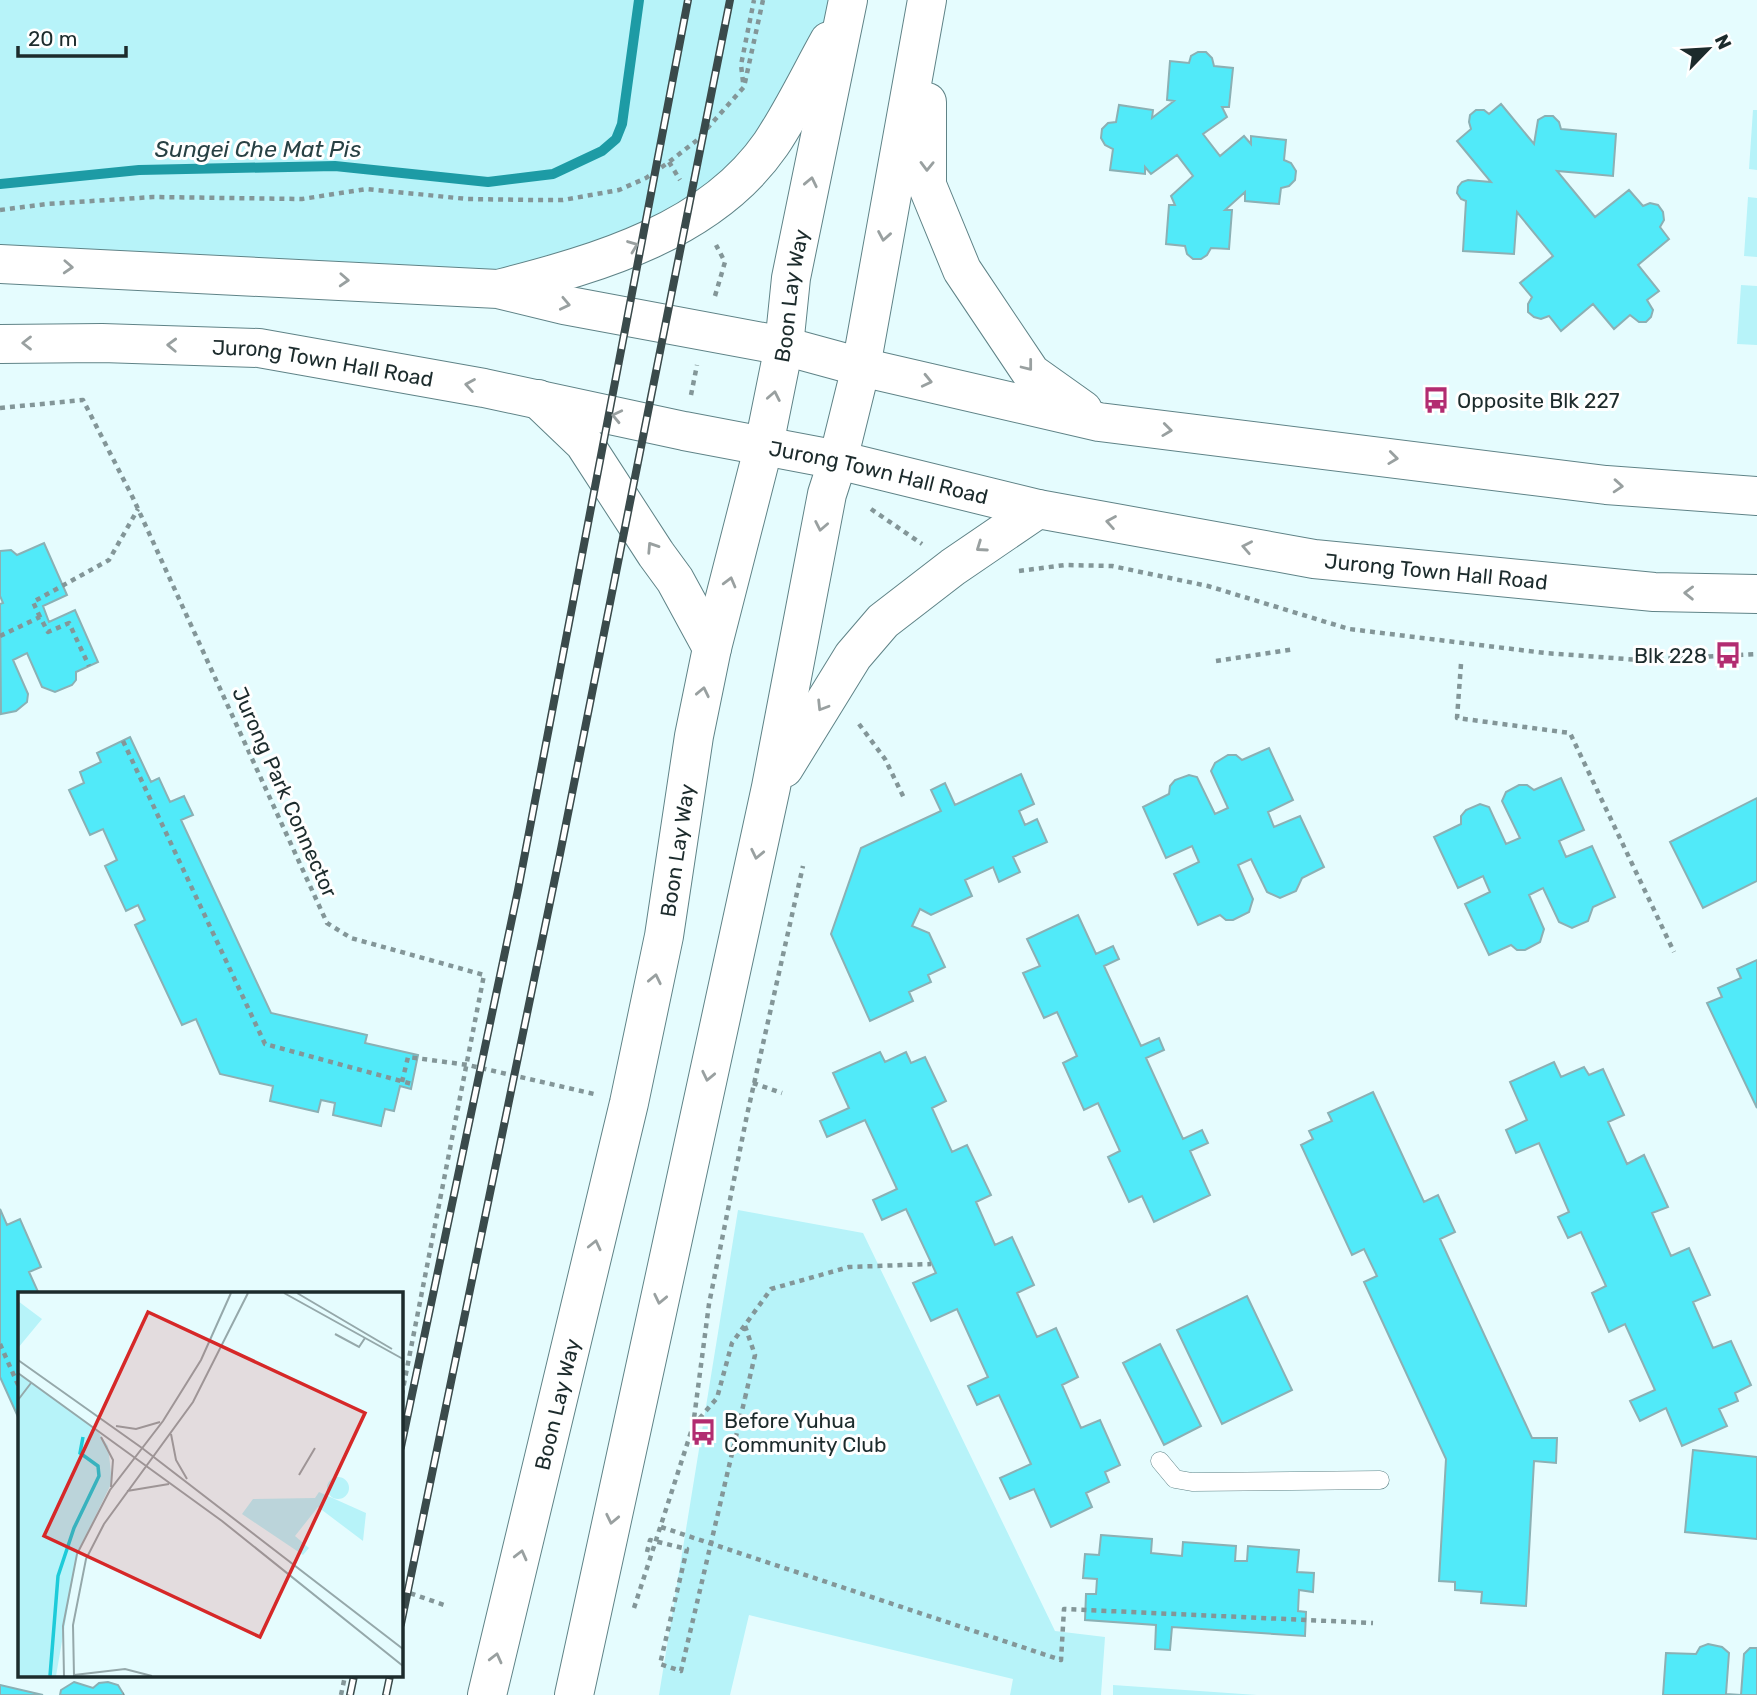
<svg xmlns="http://www.w3.org/2000/svg" width="1757" height="1695" font-family="Rubik,sans-serif">
	<style>
		.green { fill: #b7f3f9 }
		.lines { fill: none; stroke-linecap: round; stroke-linejoin: round }
		.stream { stroke: #1d9ba5; stroke-width: 10 }
		.building { fill: #51eaf9; stroke: #8bb0b4; stroke-width: 2 }
		.service-casing { stroke: #5f8387; stroke-width: 19 }
		.primary-casing { stroke: #5f8387; stroke-width: 40 }
		.path { stroke: #839698; stroke-width: 4.5; stroke-dasharray: 5 5; stroke-linecap: butt }
		.service { stroke: #fff; stroke-width: 18 }
		.primary { stroke: #fff; stroke-width: 38 }
		.rail-casing { stroke: #3a4a4b; stroke-width: 8 }
		.rail { stroke: #fff; stroke-width: 5; stroke-dasharray: 16; stroke-linecap: butt }
		.path-bridge { stroke: #839698; stroke-width: 4.5; stroke-dasharray: 5 5; stroke-linecap: butt }
		.oneway { stroke: #99a0a0 }
		.labels { text-anchor: middle; dominant-baseline: central; stroke-width: 6; stroke-linejoin: round; paint-order: stroke }
		.street-label { font-size: 21px; fill: #1c2b2c; stroke: #fff }
		.poi-label { font-size: 21px; fill: #1c2b2c; stroke: #fff; text-anchor: start }
		.water-label { font-size: 23px; font-style: italic; fill: #284144; stroke: #fff }
		.inset-river { fill: none; stroke: #1dcbd9; stroke-width: 3.5 }
		.inset-road { fill: none; stroke: #95a8aa; stroke-width: 2 }
		.view { fill: #d62828; fill-opacity: 0.15; stroke: #d62828; stroke-width: 3.5 }
		.inset-edge { fill: none; stroke: #1c2b2c; stroke-width: 3.5 }
	</style>
	<rect width="100%" height="100%" fill="#e5fcfe"/>
	<!-- green -->
	<path class="green" d="M0 0H848L735 185 552 275 0 264Z
		M1753 110H1757V170L1749 169Z
		M1748 197 1757 198V257L1744 256Z
		M1741 285 1757 286V345L1737 344Z
		M738 1210 863 1233 1055 1631 1105 1637 1101 1695H1010L1013 1679 749 1615 730 1695H659Z
		M1113 1685 1257 1695H1113Z"/>
	<g class="lines">
		<!-- stream -->
		<path class="stream" d="M0 184 139 170 335 166 488 182 553 174 602 151 616 139 622 124 639 0"/>
	</g>
	<!-- building -->
	<path class="building" d="M1198 52H1206L1212 58 1214 66 1233 68 1229 107H1222L1227 117 1203 134 1220 156 1244 136 1251 144V136L1286 140 1284 160 1291 163 1296 171 1295 180 1289 186 1281 188 1279 204 1245 201V192L1225 210H1232L1229 249 1211 248 1207 255 1201 259H1193L1187 254 1185 246 1166 244 1169 205H1175L1171 196 1193 176 1177 155 1151 174 1145 167V174L1110 170 1113 149 1105 145 1101 138 1102 129 1108 123 1116 122 1119 105 1153 110 1152 118 1174 101 1167 100 1170 61 1189 63 1191 56Z
		M1501 104 1534 144 1538 120 1545 116H1553L1559 122 1561 129 1616 134 1613 176 1557 171 1595 217 1629 190 1643 206 1650 203 1658 205 1663 212 1664 220 1660 227 1669 239 1638 265 1659 291 1647 300 1653 310 1651 317 1646 322H1639L1630 315 1614 329 1593 304 1561 331 1549 316 1541 319 1534 317 1528 312V304L1532 297 1520 283 1553 256 1517 212 1514 254 1463 251 1466 201 1461 199 1457 193 1458 187 1462 182 1468 180 1491 182 1457 141 1471 129 1469 122 1470 115 1476 110H1484L1489 114Z
		M44 543 67 595 43 606 49 622 75 610 98 662 76 672V680L72 685 55 692 42 687 27 653 13 660 28 694 27 702 16 711 1 714 0 604 3 603 0 596V551L11 550 17 555Z
		M130 737 151 782 159 778 170 802 184 796 193 815 181 820 271 1013 367 1035 365 1043 418 1055 411 1089 400 1086 394 1111 385 1109 381 1126 333 1115 335 1103 321 1100 318 1112 270 1101 273 1086 220 1074 196 1019 182 1025 135 925 145 920 138 905 126 911 105 866 117 860 103 829 90 835 69 790 84 783 80 772 101 762 97 753Z
		M1269 748 1293 800 1268 812 1274 827 1300 816 1324 867 1302 878 1296 891 1280 898 1267 892 1251 859 1238 865 1253 899 1249 912 1233 920H1226L1220 915 1198 925 1174 874 1199 862 1192 846 1166 858 1143 807 1169 794 1170 786 1175 780 1189 775 1197 777 1215 814 1228 808 1211 771 1215 763 1228 755H1236L1242 760Z
		M1021 774 1034 804 1019 811 1025 825 1037 819 1047 842 1013 857 1020 872 999 882 993 867 965 880 972 896 931 915 920 909 912 926 929 933 945 967 928 975 931 982 909 992 913 1001 870 1021 831 934 861 848 941 811 931 790 945 783 955 805Z
		M1561 778 1584 830 1559 841 1566 857 1592 846 1615 897 1593 907 1588 921 1572 928 1559 922 1543 888 1529 895 1544 929 1540 942 1525 950H1517L1511 945 1489 955 1465 904 1490 892 1483 876 1458 888 1434 837 1461 824V816L1466 810 1480 804 1489 807 1506 844 1520 838 1502 801 1506 792 1519 785H1527L1534 790Z
		M1757 798V881L1703 908 1670 842Z
		M1078 915 1096 954 1113 946 1119 959 1104 966 1141 1046 1159 1038 1164 1050 1146 1058 1183 1139 1202 1130 1208 1143 1190 1151 1210 1195 1154 1222 1142 1196 1129 1202 1108 1157 1120 1151 1098 1103 1084 1110 1063 1063 1077 1056 1057 1012 1044 1018 1023 973 1040 966 1027 939Z
		M1757 960V1108L1707 1003 1722 997 1718 988 1741 978 1737 969Z
		M880 1052 885 1062 906 1052 911 1063 925 1057 946 1101 932 1108 952 1152 967 1145 991 1195 976 1202 995 1245 1012 1237 1034 1285 1017 1293 1037 1337 1056 1328 1078 1377 1062 1385 1081 1428 1100 1420 1120 1465 1105 1472 1109 1482 1086 1493 1092 1507 1051 1527 1034 1489 1010 1499 1000 1478 1031 1464 999 1395 977 1405 968 1386 988 1377 957 1309 931 1321 913 1283 936 1273 906 1209 882 1220 873 1200 897 1189 865 1120 827 1137 820 1121 849 1108 833 1073Z
		M1554 1062 1561 1077 1584 1067 1589 1075 1603 1069 1624 1115 1608 1122 1627 1164 1644 1155 1668 1207 1652 1213 1671 1256 1689 1248 1710 1295 1693 1302 1713 1348 1731 1341 1751 1385 1735 1393 1738 1401 1719 1409 1727 1426 1682 1446 1666 1408 1640 1421 1630 1401 1655 1390 1625 1324 1609 1332 1592 1293 1606 1286 1581 1232 1568 1238 1558 1217 1569 1212 1539 1143 1516 1153 1506 1130 1527 1120 1510 1082Z
		M1373 1092 1424 1202 1438 1195 1455 1232 1440 1239 1532 1438H1557L1556 1463 1534 1461 1526 1606 1481 1603 1482 1592 1455 1590V1582L1439 1581 1446 1459 1364 1282 1377 1276 1364 1249 1352 1255 1301 1145 1313 1139 1309 1131 1332 1121 1328 1113Z
		M0 1209 7 1225 20 1219 41 1267 29 1272 39 1294H19V1419L0 1377Z
		M1247 1296 1292 1390 1222 1424 1177 1330Z
		M1160 1344 1201 1426 1164 1445 1123 1363Z
		M1693 1450 1757 1457V1539L1685 1532Z
		M1101 1535 1152 1539 1151 1553 1182 1556 1183 1542 1236 1546 1235 1561H1247L1248 1546 1299 1550 1297 1572 1314 1573 1313 1592 1299 1590 1298 1611 1306 1612 1305 1636 1172 1627 1170 1650 1155 1649 1156 1625 1085 1620 1086 1594H1096L1097 1579 1083 1578 1085 1554 1099 1555Z
		M1708 1644 1722 1647 1729 1653 1726 1694 1741 1695H1663L1666 1653 1696 1654 1700 1647Z
		M1750 1648H1757V1695H1741L1744 1654Z
		M74 1682 93 1688 99 1683 108 1682 118 1685 124 1695H60L61 1690Z
		M0 1685 43 1695H0Z"/>
	<g class="lines">
		<defs>
			<path id="service" d="M1160 1461 1175 1479 1192 1482 1380 1480"/>
			<g id="primary">
				<path d="M927 102V185L962 270 1031 373 1083 410"/>
				<path d="M0 264 498 289 564 305 784 346 861 367 1099 422 1606 485 1757 496"/>
				<path d="M502 288C599 263 711 231 771 144 793 111 810 75 829 41"/>
				<path id="s1" d="M0 344 102 343 259 348 484 388 684 431 838 460 1038 509 1314 559 1654 592 1757 594"/>
				<path d="M538 399 584 443 656 554 675 580 712 648"/>
				<path d="M784 768 853 656 883 621 953 567 1038 509"/>
				<path id="s2" d="M487 1695 629 1103 664 936 694 736 712 648 764 445 784 346 791 278 848 0"/>
				<path d="M574 1695 771 787 827 494 838 460 861 367 927 0"/>
			</g>
		</defs>
		<!-- service casing -->
		<use href="#service" class="service-casing"/>
		<!-- primary casing -->
		<use href="#primary" class="primary-casing"/>
		<!-- path -->
		<path class="path" d="M743 82 741 65 754 0
			M669 162 680 180
			M0 210 47 204 153 197 302 199 367 189 467 199 534 200H563L619 190 646 178 669 162 696 141 744 87 763 0
			M715 296 725 262 716 245
			M691 395 697 365
			M0 408 83 400 133 498 327 923 351 938 484 975 401 1399
			M871 509 922 544
			M1019 571 1065 565 1112 566 1208 586 1349 629 1545 653 1640 660 1757 654
			M40 617 33 602 109 560 138 509
			M0 636 40 617 48 632 69 623 89 666
			M1216 661 1295 649
			M1461 664 1457 718 1570 733 1674 952
			M859 724 885 759 905 800
			M123 741 265 1044 412 1084
			M402 1082 408 1057 468 1065 594 1094
			M753 1083 782 1093
			M745 1326 755 1355 745 1398
			M0 1344 19 1387
			M693 1426 717 1398 732 1343 771 1289 849 1267 931 1264
			M661 1527 1061 1660 1064 1609 1373 1623
			M401 1590 447 1606
			M634 1608 693 1426 709 1304 747 1115 803 866
			M123 1695H124
			M341 1695 345 1676"/>
		<!-- service -->
		<use href="#service" class="service"/>
		<!-- primary -->
		<use href="#primary" class="primary"/>
		<defs>
			<path id="rail" d="M401 1447 518 890 688 0
				M401 1624 560 854 730 0
				M350 1695 354 1676
				M386 1695 390 1676"/>
		</defs>
		<!-- rail casing -->
		<use href="#rail" class="rail-casing"/>
		<!-- rail -->
		<use href="#rail" class="rail"/>
		<!-- path-bridge -->
		<path class="path-bridge" d="M647 1552 650 1540 687 1549 660 1664 681 1671 745 1398"/>
	</g>
	<!-- one-way arrows -->
	<defs><path id="oneway-chevron" d="M-2-3.5L2.5 0L-2 3.5" fill="none" stroke-width="1.6" stroke-linecap="round" stroke-linejoin="round" transform="scale(1.75)"/></defs>
	<g class="oneway">
		<use href="#oneway-chevron" transform="translate(927 166) rotate(91)"/>
		<use href="#oneway-chevron" transform="translate(811 182) rotate(-78)"/>
		<use href="#oneway-chevron" transform="translate(884 236) rotate(100)"/>
		<use href="#oneway-chevron" transform="translate(633 246) rotate(-21)"/>
		<use href="#oneway-chevron" transform="translate(68 267) rotate(3)"/>
		<use href="#oneway-chevron" transform="translate(344 280) rotate(3)"/>
		<use href="#oneway-chevron" transform="translate(565 304) rotate(12)"/>
		<use href="#oneway-chevron" transform="translate(27 343) rotate(180)"/>
		<use href="#oneway-chevron" transform="translate(172 345) rotate(-178)"/>
		<use href="#oneway-chevron" transform="translate(1028 366) rotate(52)"/>
		<use href="#oneway-chevron" transform="translate(927 381) rotate(13)"/>
		<use href="#oneway-chevron" transform="translate(470 385) rotate(-170)"/>
		<use href="#oneway-chevron" transform="translate(774 396) rotate(-79)"/>
		<use href="#oneway-chevron" transform="translate(617 416) rotate(-167)"/>
		<use href="#oneway-chevron" transform="translate(1167 430) rotate(7)"/>
		<use href="#oneway-chevron" transform="translate(1393 458) rotate(7)"/>
		<use href="#oneway-chevron" transform="translate(1618 486) rotate(4)"/>
		<use href="#oneway-chevron" transform="translate(1111 522) rotate(-170)"/>
		<use href="#oneway-chevron" transform="translate(821 526) rotate(101)"/>
		<use href="#oneway-chevron" transform="translate(652 547) rotate(-123)"/>
		<use href="#oneway-chevron" transform="translate(981 547) rotate(145)"/>
		<use href="#oneway-chevron" transform="translate(1247 547) rotate(-169)"/>
		<use href="#oneway-chevron" transform="translate(730 582) rotate(-75)"/>
		<use href="#oneway-chevron" transform="translate(1689 593) rotate(-179)"/>
		<use href="#oneway-chevron" transform="translate(703 692) rotate(-78)"/>
		<use href="#oneway-chevron" transform="translate(822 706) rotate(122)"/>
		<use href="#oneway-chevron" transform="translate(757 854) rotate(102)"/>
		<use href="#oneway-chevron" transform="translate(655 979) rotate(-78)"/>
		<use href="#oneway-chevron" transform="translate(708 1076) rotate(102)"/>
		<use href="#oneway-chevron" transform="translate(595 1245) rotate(-77)"/>
		<use href="#oneway-chevron" transform="translate(660 1299) rotate(102)"/>
		<use href="#oneway-chevron" transform="translate(612 1519) rotate(102)"/>
		<use href="#oneway-chevron" transform="translate(521 1555) rotate(-76)"/>
		<use href="#oneway-chevron" transform="translate(496 1658) rotate(-76)"/>
	</g>
	<!-- icons -->
	<defs>
		<symbol id="bus-bare" viewBox="-9 -9 18 18"><path d="M-5-6H5V4H4V6H2V4H-2V6H-4V4H-5ZM-3.5-4V0h7V-4ZM-3.5 1.2v1.5H-2V1.2ZM2 1.2v1.5H3.5V1.2Z" fill="#b22c70" stroke="#fff" stroke-width="2.5" paint-order="stroke"/></symbol>
	</defs>
	<g fill-rule="evenodd">
		<use href="#bus-bare" x="1417" y="381" width="38" height="38"/>
		<use href="#bus-bare" x="1709" y="636" width="38" height="38"/>
		<use href="#bus-bare" x="684" y="1413" width="38" height="38"/>
	</g>
	<g class="labels">
		<!-- street labels -->
		<g class="street-label">
			<text stroke="none"><textPath href="#s2" startOffset="1433">Boon Lay Way</textPath></text>
			<text stroke="none"><textPath href="#s1" startOffset="324">Jurong Town Hall Road</textPath></text>
			<text stroke="none"><textPath href="#s1" startOffset="891">Jurong Town Hall Road</textPath></text>
			<text stroke="none"><textPath href="#s1" startOffset="1458">Jurong Town Hall Road</textPath></text>
			<text transform="translate(285 792) rotate(66)">Jurong Park Connector</text>
			<text stroke="none"><textPath href="#s2" startOffset="866">Boon Lay Way</textPath></text>
			<text stroke="none"><textPath href="#s2" startOffset="299">Boon Lay Way</textPath></text>
		</g>
		<!-- poi labels -->
		<g class="poi-label">
			<text x="1457" y="400">Opposite Blk 227</text>
			<text x="1707" y="655" text-anchor="end">Blk 228</text>
			<text x="724" y="1420">Before Yuhua<tspan x="724" dy="24">Community Club</tspan></text>
		</g>
		<!-- water labels -->
		<g class="water-label">
			<text x="258" y="149">Sungei Che Mat Pis</text>
		</g>
	</g>
	<!-- overview -->
	<g transform="translate(18 1292)">
		<rect width="385" height="385" fill="#e5fcfe"/>
		<path d="M0 9 24 27 0 56ZM0 81 78 137 90 154 94 190 59 262 38 384H0ZM309 196a11 11 0 1 1 22 0a11 11 0 1 1-22 0ZM301 200 348 221 345 249 300 215 277 244 291 256 285 263 224 222 235 207 297 206Z" fill="#b7f3f9"/>
		<path class="inset-river" d="M32 384 40 284 56 236 81 184 80 174 62 161 65 145"/>
		<path class="inset-road" d="M266 1 385 67M279 1 374 57M317 42 341 55 347 46M0 68 124 156 385 357M0 81 204 229 385 374M0 108 13 91M98 134 118 137 142 130M153 142 158 168 169 187M83 145 95 168 93 195M281 183 297 156M109 199 151 192M56 383 107 377 134 384M46 384 45 334 59 262 92 198 145 129 183 68 213 1M56 384 55 333 68 267 86 232 175 110 230 1"/>
		<path class="view" d="M130 20 347 121 242 345 26 244Z"/>
		<rect width="385" height="385" class="inset-edge"/>
	</g>
	<!-- north arrow -->
	<g transform="translate(1708 49) rotate(65)" stroke="#ffffff" stroke-width="5" paint-order="stroke">
	<path d="M0-5L12 26L0 18L-12 26Z" fill="#1c2b2c"/>
	<text y="-10" font-size="19" font-weight="bold" text-anchor="middle" fill="#1c2b2c">N</text>
	</g>
	<!-- scale -->
	<path d="M18 46v10h108v-10" fill="none" stroke="#1c2b2c" stroke-width="3.5"/>
	<text x="28" y="46" font-size="21" fill="#1c2b2c" stroke="#ffffff" stroke-width="5" paint-order="stroke">20 m</text>
</svg>
